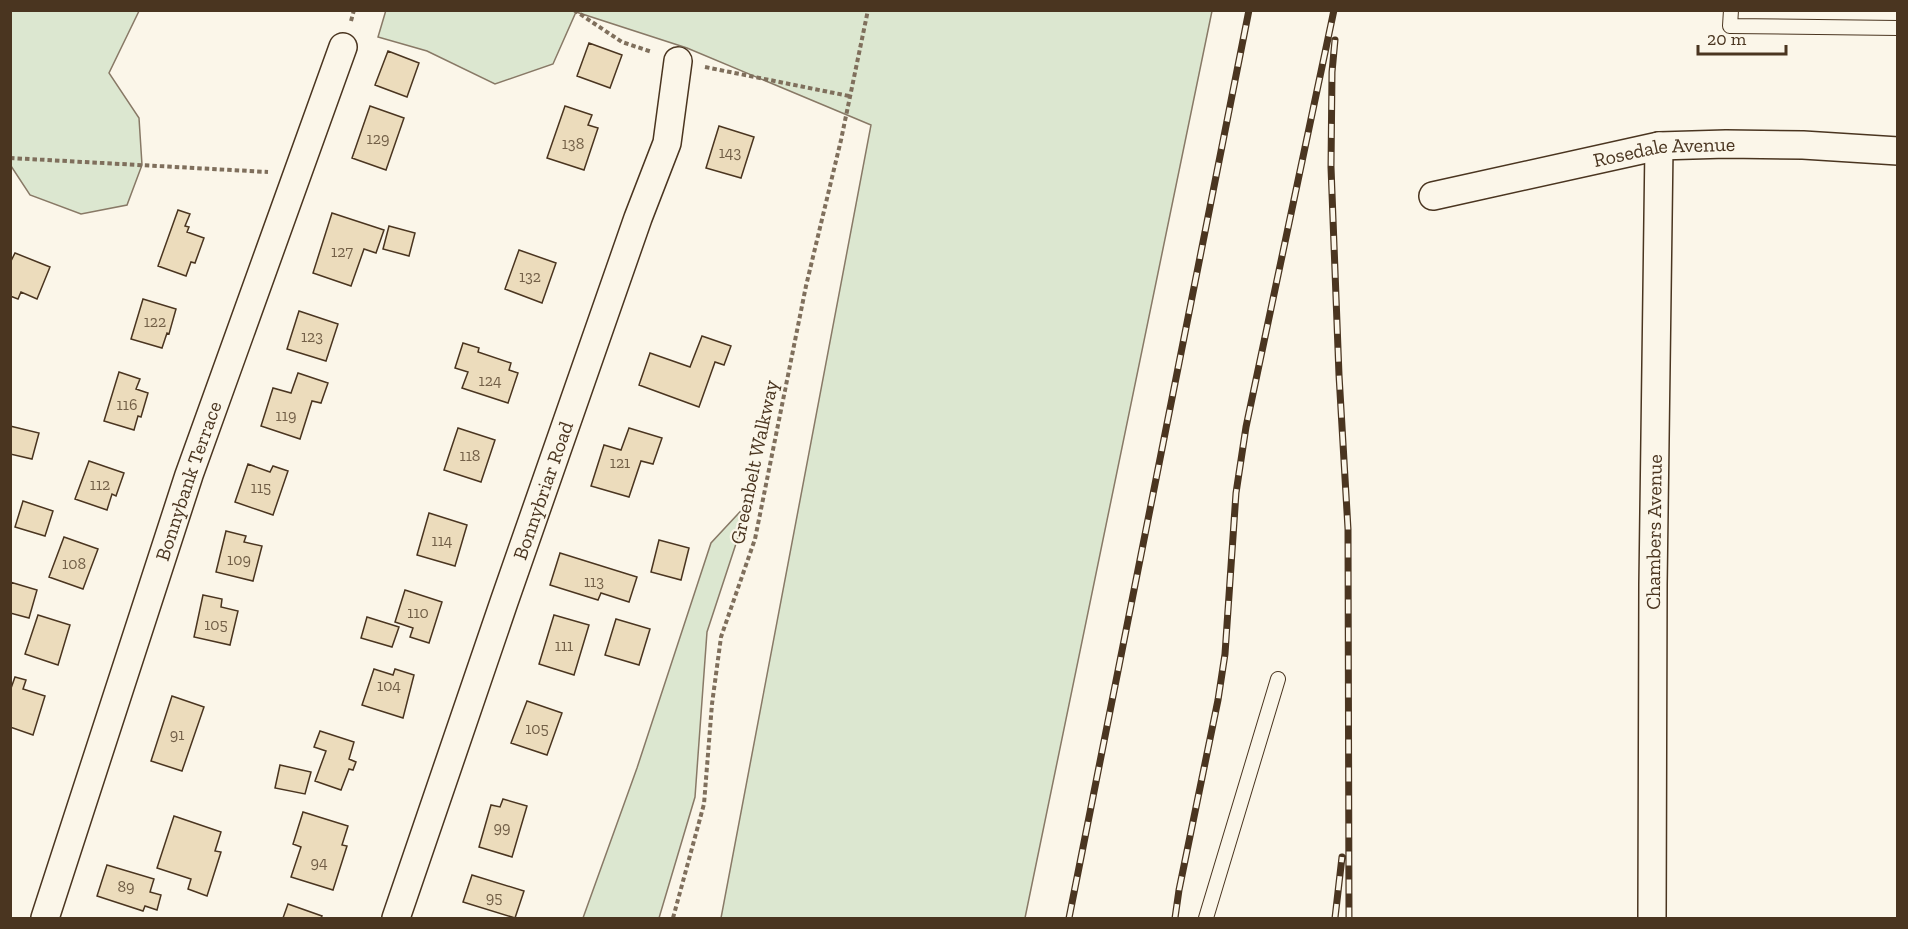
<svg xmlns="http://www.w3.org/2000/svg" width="1908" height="929" font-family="'Zilla Slab',serif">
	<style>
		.green { fill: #dce7d0; stroke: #887966; stroke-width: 1.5 }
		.building { fill: #ecdcbc; stroke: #4a3520; stroke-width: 1.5 }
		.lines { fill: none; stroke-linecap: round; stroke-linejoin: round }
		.lane-casing { stroke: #4a3520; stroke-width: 16 }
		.street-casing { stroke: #4a3520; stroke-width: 30 }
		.path { stroke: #7f6f5c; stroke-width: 4; stroke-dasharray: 4.5 3; stroke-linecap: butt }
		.lane { stroke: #fbf6e9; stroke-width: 14 }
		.street { stroke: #fbf6e9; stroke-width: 27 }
		.rail-casing { stroke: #4a3520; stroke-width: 7 }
		.rail { stroke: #fbf6e9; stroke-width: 4.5; stroke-dasharray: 14; stroke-linecap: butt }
		.labels { text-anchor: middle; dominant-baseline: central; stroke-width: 4.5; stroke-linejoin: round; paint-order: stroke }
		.number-label { font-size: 16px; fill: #725f47 }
		.street-label { font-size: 20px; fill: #4a3520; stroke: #fbf6e9 }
	</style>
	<rect width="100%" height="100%" fill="#fbf6e9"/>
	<!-- green -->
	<path class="green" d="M386 10 1212 11 1025 918H721L871 125 687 48 576 12 553 64 495 84 427 51 378 37Z
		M10 11H139L109 73 139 118 142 165 127 205 81 214 30 195 11 166Z
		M750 501 707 632 695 797 659 918H583L637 768 711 543Z"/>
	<!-- building -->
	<path class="building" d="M589 43 622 55 610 88 577 76Z
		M388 51 419 63 407 97 375 85Z
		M370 106 404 118 386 170 352 158Z
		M565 106 592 115 588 125 598 128 584 170 547 158Z
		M719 126 754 137 741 178 706 168Z
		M178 210 190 214 185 226 189 227 187 232 204 238 195 263 191 262 186 276 158 266Z
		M332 213 384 230 376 253 364 249 351 286 313 273Z
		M389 226 415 233 409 256 383 249Z
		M519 250 556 263 542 303 505 289Z
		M15 253 50 267 37 299 21 292 18 299 10 296V263Z
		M143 299 176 309 169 334 167 333 162 348 131 339Z
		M299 311 338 324 326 361 287 349Z
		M702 336 731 346 724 365 715 362 699 407 639 385 650 353 690 367Z
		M463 343 479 348 478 352 511 363 509 370 518 373 508 403 462 388 468 372 455 368Z
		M119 372 140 379 136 389 148 393 141 417 138 416 134 430 104 421Z
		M298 373 328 383 321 403 312 401 300 439 261 426 273 388 291 393Z
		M10 426 39 433 32 459 10 454Z
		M458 428 495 440 481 482 444 470Z
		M629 428 662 438 653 464 641 461 629 497 591 486 604 445 621 450Z
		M89 461 124 473 116 496 112 494 107 510 75 499Z
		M248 464 270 472 273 466 288 471 273 515 235 502Z
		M23 501 53 511 45 536 15 527Z
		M429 513 467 525 455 566 417 555Z
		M226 531 246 536 244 542 262 546 253 581 216 572Z
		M64 537 98 549 83 589 49 577Z
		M659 540 689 548 681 580 651 572Z
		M560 553 637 577 629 602 601 593 598 600 550 585Z
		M10 582 37 590 29 618 10 613Z
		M405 590 442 602 429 643 410 637 413 628 395 622Z
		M203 595 222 599 221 607 238 611 230 645 194 637Z
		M38 615 70 625 58 665 25 654Z
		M554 615 589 625 574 675 539 664Z
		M367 617 399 627 392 647 361 638Z
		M616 619 650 629 639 665 605 655Z
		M374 669 393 675 395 669 414 675 403 718 362 705Z
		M15 677 26 680 23 689 45 696 33 735 10 727V691Z
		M172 696 204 707 182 771 151 761Z
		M527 701 562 713 547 755 511 743Z
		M320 731 354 742 349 759 356 762 353 770 349 769 341 790 315 781 326 751 314 747Z
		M280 765 311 772 305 794 275 788Z
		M503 799 527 806 512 857 479 847 491 805 500 807Z
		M303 812 348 826 342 845 347 846 333 890 291 877 301 847 293 844Z
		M174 816 221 832 215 851 221 852 207 896 188 889 191 879 157 868Z
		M107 865 154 879 150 892 161 895 157 910 145 906 143 911 97 896Z
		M472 875 524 891 515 918 463 902Z
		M288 904 322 916 321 918H283Z"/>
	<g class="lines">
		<defs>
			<path id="lane" d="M1731 10 1730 26 1898 28
				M1206 918 1278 679"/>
			<g id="street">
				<path id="s1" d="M1433 196 1659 146 1726 144 1803 145 1898 151"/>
				<path id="s2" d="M45 918 189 475 343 47"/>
				<path id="s3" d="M396 918 504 602 638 218 667 143 678 61"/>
				<path id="s4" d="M1652 918 1653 585 1659 146"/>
			</g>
		</defs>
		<!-- lane casing -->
		<use href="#lane" class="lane-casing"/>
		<!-- street casing -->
		<use href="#street" class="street-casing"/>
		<!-- path -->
		<path class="path" d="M574 10 622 42 652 52
			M351 21 354 10
			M705 67 849 96
			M10 158 268 172
			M673 918 704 804 712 704 721 637 755 539 806 286 841 140 868 10"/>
		<!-- lane -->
		<use href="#lane" class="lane"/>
		<!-- street -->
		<use href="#street" class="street"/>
		<defs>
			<path id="rail" d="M1335 40 1332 72 1331 167 1339 375 1348 529 1349 918
				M1069 918 1249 10
				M1175 918 1179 890 1218 700 1225 654 1236 493 1246 427 1334 10
				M1335 918 1342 857"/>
		</defs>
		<!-- rail casing -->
		<use href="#rail" class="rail-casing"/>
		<!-- rail -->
		<use href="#rail" class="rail"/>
	</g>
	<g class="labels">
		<!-- number labels -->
		<g class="number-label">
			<text x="378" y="138">129</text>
			<text x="573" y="143">138</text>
			<text x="730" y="152">143</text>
			<text x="342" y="251">127</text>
			<text x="530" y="276">132</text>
			<text x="155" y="321">122</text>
			<text x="312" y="336">123</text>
			<text x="490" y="380">124</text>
			<text x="127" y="404">116</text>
			<text x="286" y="415">119</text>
			<text x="470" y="455">118</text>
			<text x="620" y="462">121</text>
			<text x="100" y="484">112</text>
			<text x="261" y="487">115</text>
			<text x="442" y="540">114</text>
			<text x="239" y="559">109</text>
			<text x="74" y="563">108</text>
			<text x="594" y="581">113</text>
			<text x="418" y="612">110</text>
			<text x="216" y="624">105</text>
			<text x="564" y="645">111</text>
			<text x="389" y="685">104</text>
			<text x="537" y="728">105</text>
			<text x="177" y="734">91</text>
			<text x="502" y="827">99</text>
			<text x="319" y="862">94</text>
			<text x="126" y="886">89</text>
			<text x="494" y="897">95</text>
		</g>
		<!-- street labels -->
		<g class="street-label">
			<text stroke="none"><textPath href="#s1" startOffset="236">Rosedale Avenue</textPath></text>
			<text transform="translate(754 462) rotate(-78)">Greenbelt Walkway</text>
			<text stroke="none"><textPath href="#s2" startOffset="460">Bonnybank Terrace</textPath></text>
			<text stroke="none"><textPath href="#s3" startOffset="452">Bonnybriar Road</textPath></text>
			<text stroke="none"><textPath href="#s4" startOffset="386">Chambers Avenue</textPath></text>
		</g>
	</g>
	<!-- border -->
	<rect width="1908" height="929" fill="none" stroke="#4a3520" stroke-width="24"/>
	<!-- scale -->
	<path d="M1698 45v9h88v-9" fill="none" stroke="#4a3520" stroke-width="3"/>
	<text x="1707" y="45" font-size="18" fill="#4a3520" stroke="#fbf6e9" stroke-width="4.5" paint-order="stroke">20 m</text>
</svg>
